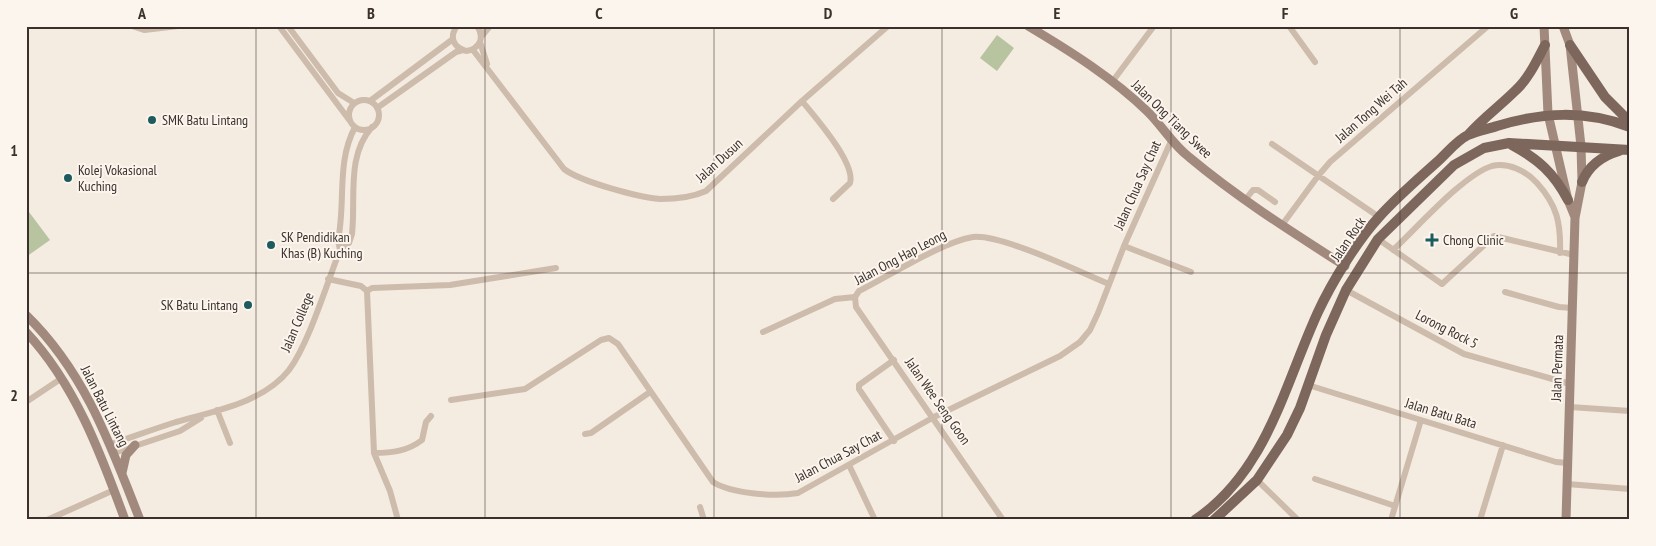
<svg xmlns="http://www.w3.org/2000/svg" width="1656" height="546" font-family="'PT Sans Narrow',sans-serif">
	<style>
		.green { fill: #b8c4a0 }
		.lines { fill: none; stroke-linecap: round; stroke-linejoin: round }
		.street { stroke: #cdbbac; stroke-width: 6 }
		.secondary { stroke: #a18a7d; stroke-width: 9 }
		.primary { stroke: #7d675c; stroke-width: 10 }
		.grid { fill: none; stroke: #3b302b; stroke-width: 1; stroke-opacity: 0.55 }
		.poi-dot { fill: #1f5a5e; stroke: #fbf5ee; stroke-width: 2 }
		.labels { text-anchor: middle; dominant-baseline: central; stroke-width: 4; stroke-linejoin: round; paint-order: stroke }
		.street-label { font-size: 14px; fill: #3b302b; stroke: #fbf5ee }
		.poi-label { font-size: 14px; fill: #3b302b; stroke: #fbf5ee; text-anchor: start }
		.neatline { fill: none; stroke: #3b302b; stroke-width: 2 }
		.grid-label { font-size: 16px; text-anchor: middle; font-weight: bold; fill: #3b302b }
	</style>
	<rect width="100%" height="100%" fill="#f4ebe1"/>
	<!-- green -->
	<path class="green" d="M997 35 1014 48 997 71 980 58Z
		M26 208 50 240 26 257Z"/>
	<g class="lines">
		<!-- street -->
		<path class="street" d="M132 26 144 30 178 26
			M279 26 350 121
			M288 26 338 93 354 103
			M457 26C449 37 453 47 466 51 480 49 485 37 477 26
			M1289 26 1315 62
			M481 37 490 26
			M480 42 487 64
			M473 50 564 169C581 182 638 197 660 199 675 199 693 197 706 191L802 101 888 26
			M1112 82 1154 26
			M349 115a15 15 0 1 1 30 0a15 15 0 1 1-30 0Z
			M370 101 453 39
			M802 101C814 116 856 163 850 183L833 199
			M377 108 456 52 463 50
			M1272 144 1379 217
			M1245 200 1253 190H1258L1275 202
			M1282 225 1318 176 1330 162 1488 26
			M1378 239 1442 284 1494 236 1574 255
			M1124 246 1191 272
			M340 250 349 243 352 234C356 198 346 156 372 127
			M340 250 338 240C346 202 336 163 355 127
			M1393 250C1417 228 1463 175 1492 166 1508 162 1526 171 1537 183 1557 205 1561 223 1560 253
			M328 279 361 286 367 291
			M1346 290 1464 354 1570 384
			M367 291 374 453 390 491 398 520
			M367 291 372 288 450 285 556 268
			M1505 292 1559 307 1572 308
			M855 297 859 291C889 276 942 242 973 237 1001 234 1080 272 1109 284
			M855 297 856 307 1003 520
			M763 332 835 299 855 297
			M894 360 859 385V389L894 441
			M1308 385 1556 462 1568 463
			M451 400 525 389 601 340 609 338 618 344 713 482C732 494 776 497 798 493L934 417 1060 356 1080 342 1090 330 1098 313 1124 246 1172 139
			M26 402 62 378
			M1570 407 1630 411
			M217 410 230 443
			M585 434 591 433 650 392
			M111 444C132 437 154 429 176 422 214 411 263 403 289 370 309 343 327 283 340 250
			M114 453 180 431 201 418
			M374 453C392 453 408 451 422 440L426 422 431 416
			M849 465 875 520
			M1315 479 1395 506
			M1257 480 1298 520
			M1567 484 1630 489
			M700 507 704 520
			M47 520 114 490
			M1391 520 1421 420
			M1480 520 1503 445"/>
		<!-- secondary -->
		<path class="secondary" d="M1028 26C1070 51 1113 78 1148 112 1163 127 1173 145 1189 157 1238 198 1292 232 1345 266
			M1544 26 1548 114 1568 200 1575 217
			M1563 26 1570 45 1581 146 1582 182 1575 218 1566 520
			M26 315C85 372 111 446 140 520
			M26 332C75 384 101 454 125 520
			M122 473 126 455 135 445"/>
		<!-- primary -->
		<path class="primary" d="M1570 45 1605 97 1630 122
			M1468 135C1483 118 1500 106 1516 90 1529 78 1537 60 1545 45
			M1512 145C1538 159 1554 173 1568 200
			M1582 182C1589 165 1602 156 1619 151
			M1195 520C1267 471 1284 386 1318 312 1332 282 1357 241 1379 217 1397 197 1417 180 1437 162 1446 154 1457 140 1468 135 1477 131 1488 129 1497 126 1543 112 1585 110 1630 127
			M1214 520 1257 480 1287 435 1300 408 1326 335 1346 290 1378 239 1454 165 1484 148 1509 143 1630 150"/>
	</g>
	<!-- grid -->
	<path class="grid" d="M256 26V520M485 26V520M714 26V520M942 26V520M1171 26V520M1400 26V520M26 273H1630"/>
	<!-- markers -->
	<g class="poi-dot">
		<circle cx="152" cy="120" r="5"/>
		<circle cx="68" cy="178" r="5"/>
		<path d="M1429.5 232.5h5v5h5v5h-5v5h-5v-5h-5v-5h5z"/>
		<circle cx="271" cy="245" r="5"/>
		<circle cx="248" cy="305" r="5"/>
	</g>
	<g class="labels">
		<!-- street labels -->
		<g class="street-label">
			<text transform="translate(1371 110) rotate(-41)">Jalan Tong Wei Tah</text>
			<text transform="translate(1172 119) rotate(44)">Jalan Ong Tiang Swee</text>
			<text transform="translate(719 160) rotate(-42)">Jalan Dusun</text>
			<text transform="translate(1137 185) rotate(-66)">Jalan Chua Say Chat</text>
			<text transform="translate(1348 239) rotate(-56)">Jalan Rock</text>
			<text transform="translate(900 257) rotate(-28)">Jalan Ong Hap Leong</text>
			<text transform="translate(297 322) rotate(-67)">Jalan College</text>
			<text transform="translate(1447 329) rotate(27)">Lorong Rock 5</text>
			<text transform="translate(1557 368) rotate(-88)">Jalan Permata</text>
			<text transform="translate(938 401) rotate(55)">Jalan Wee Seng Goon</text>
			<text transform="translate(105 406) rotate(63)">Jalan Batu Lintang</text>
			<text transform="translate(1441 413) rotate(17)">Jalan Batu Bata</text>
			<text transform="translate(838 456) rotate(-28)">Jalan Chua Say Chat</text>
		</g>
		<!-- poi labels -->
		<g class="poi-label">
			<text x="162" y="120">SMK Batu Lintang</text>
			<text x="78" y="170">Kolej Vokasional<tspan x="78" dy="16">Kuching</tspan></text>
			<text x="281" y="237">SK Pendidikan<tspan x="281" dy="16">Khas (B) Kuching</tspan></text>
			<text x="1443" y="240">Chong Clinic</text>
			<text x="238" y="305" text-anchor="end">SK Batu Lintang</text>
		</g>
	</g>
	<!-- border -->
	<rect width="1656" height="546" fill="none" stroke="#fbf5ee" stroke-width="55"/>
	<rect x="28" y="28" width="1600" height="490" class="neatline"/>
	<g class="grid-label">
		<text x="142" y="19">A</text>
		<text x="371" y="19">B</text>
		<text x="599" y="19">C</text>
		<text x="828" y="19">D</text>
		<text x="1057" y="19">E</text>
		<text x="1285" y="19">F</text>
		<text x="1514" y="19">G</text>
		<text x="14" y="156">1</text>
		<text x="14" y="401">2</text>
	</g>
</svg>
